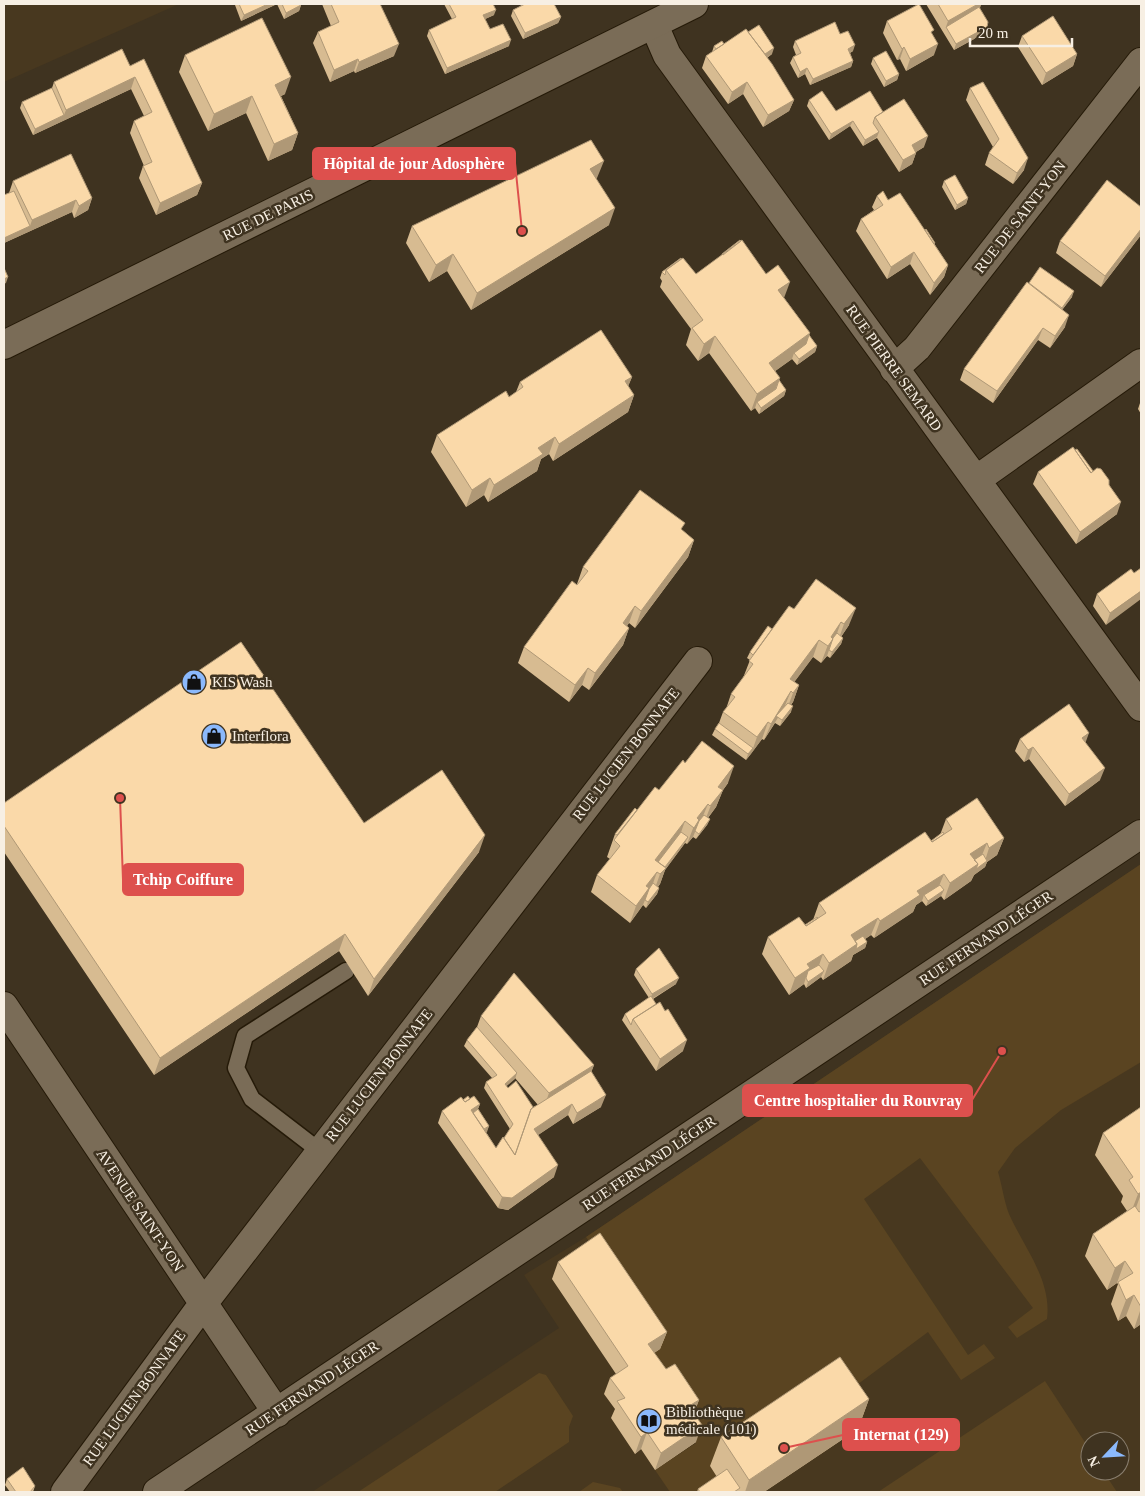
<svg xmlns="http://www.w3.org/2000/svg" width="1145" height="1496" font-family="'Times New Roman',serif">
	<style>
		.built { fill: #48381f; fill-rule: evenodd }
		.green { fill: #5a4421 }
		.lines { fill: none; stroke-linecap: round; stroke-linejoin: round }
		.lane-casing { stroke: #251a08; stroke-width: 19 }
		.street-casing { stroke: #251a08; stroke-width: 30 }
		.secondary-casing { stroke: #251a08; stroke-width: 30 }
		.lane { stroke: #7a6c57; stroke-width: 16 }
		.street { stroke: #7a6c57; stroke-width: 28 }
		.secondary { stroke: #7a6c57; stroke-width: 28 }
		.wall { fill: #d7bb91; fill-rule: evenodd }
		.shaded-wall { fill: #af9876 }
		.building { fill: #fad9a9; stroke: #af9876 }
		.labels { text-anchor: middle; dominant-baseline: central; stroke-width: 5; stroke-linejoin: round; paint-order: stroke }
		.street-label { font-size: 15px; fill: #f7efe3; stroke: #3f3320 }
		.poi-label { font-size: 15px; fill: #f7efe3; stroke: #3f3320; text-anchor: start }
		.leader { fill: none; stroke: #dd504d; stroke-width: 2 }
		.callout-dot { fill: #dd504d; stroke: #3f3320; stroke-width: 2 }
		.callout { fill: #dd504d; stroke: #dd504d; stroke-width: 2 }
		.callout-label { font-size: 16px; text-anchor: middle; font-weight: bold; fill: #fff }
	</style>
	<rect width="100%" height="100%" fill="#3f3320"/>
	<!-- built -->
	<path class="built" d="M4 4H179L4 82Z
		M1141 864V1492H312L559 1328 524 1275 586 1237ZM1090 1441H1120V1471H1090Z"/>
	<!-- green -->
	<path class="green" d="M1141 864V1062L1061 1110 1015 1148 998 1172C1002 1185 1004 1201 1009 1214 1024 1248 1052 1280 1047 1319L1017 1338 1008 1327 1033 1308 920 1158 864 1199 968 1355 984 1344 995 1358 961 1380 928 1332 838 1399 710 1466 728 1492H670L655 1470 696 1443 642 1361 660 1349 586 1237Z
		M539 1373 546 1375 573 1416 569 1427V1442L495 1492H358Z
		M1045 1381 1090 1450V1471H1103L1117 1492H878Z
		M593 1482 620 1488 623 1492H579Z"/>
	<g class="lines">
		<defs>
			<path id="lane" d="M321 1152 252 1099 236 1068 245 1036 346 971"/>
			<path id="street" d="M654 25 667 55 1141 707
				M894 369 917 348 1141 62
				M976 480 1141 363
				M4 1006 277 1413
				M65 1492 203 1304 698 661
				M157 1492 1141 834"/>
			<path id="secondary" d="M4 345 694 4"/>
		</defs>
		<!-- lane casing -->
		<use href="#lane" class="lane-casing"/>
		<!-- street casing -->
		<use href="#street" class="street-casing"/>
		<!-- secondary casing -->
		<use href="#secondary" class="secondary-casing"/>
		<!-- lane -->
		<use href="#lane" class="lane"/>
		<!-- street -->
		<use href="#street" class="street"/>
		<!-- secondary -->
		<use href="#secondary" class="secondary"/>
	</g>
	<!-- wall -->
	<path class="wall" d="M235 4H300L301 5 299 11 284 19 277 4 241 21 235 5Z
		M322 4H380L394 56 355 73 354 71 330 82 313 43 318 32 331 26Z
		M444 4H493L494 15 485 19 490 29 509 46 445 74 427 36 429 30 452 19Z
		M520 4H554L561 17 558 23 523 39 511 16 513 10 521 6Z
		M926 4H981L980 8 985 33 954 50Z
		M887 21 932 34 934 55 906 71 900 59 897 60 883 33Z
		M748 32 772 54 767 58 794 100 789 111 763 127 743 94 728 104 702 68 706 56 712 52 714 46 724 44Z
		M840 34 853 51 850 53 853 61 851 67 810 85 805 74 798 78 790 63 793 57 796 55 793 47 795 41Z
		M1022 36 1077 54 1073 66 1042 85 1018 47Z
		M185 55 285 94 281 96 298 133 292 150 268 161 246 113 208 131 179 72Z
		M873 58 899 74 897 80 884 87 871 64Z
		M130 66 202 183 197 195 156 215 139 178 143 166H144L130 133 134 121 144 116 131 89 33 135 20 108 22 102 52 88 54 82Z
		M970 88 1024 170 1013 184 985 165 989 153 993 147 966 100Z
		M809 100 836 111 883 112 924 147 916 152V153L912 164 899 172 877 138 863 146 850 126 829 140 807 106Z
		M596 178 609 225 471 310 447 271 429 282 406 243 412 226 597 178Z
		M13 181 92 198 88 210 74 218 72 212 4 243V195L9 193Z
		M944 181 968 198 966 204 955 210 942 187Z
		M877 196 888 200 925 230 935 243V245L948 265 944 277 930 295 910 264 887 279 856 231 861 219 874 210 872 207Z
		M1141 207V235L1101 287 1056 253 1060 241Z
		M722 254 784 298 810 333 809 335 817 346 815 352 797 365 792 359 775 371 780 378 779 380 786 390 784 396 759 414 755 408 751 411 709 353 698 361 686 345 691 329 660 287 662 281 660 278 662 272 681 258 696 274 721 256Z
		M1029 283 1072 297 1062 310 1065 327 1050 348 1038 340 993 403 960 380 964 369Z
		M632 377 628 386 634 395 628 412 553 461 549 454 541 459 537 471 488 502 484 495 466 507 431 452 437 435 509 397 516 392 520 382Z
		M1141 400V414L1138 409Z
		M1093 471 1109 485 1117 514 1076 544 1033 484 1038 472Z
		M683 531 694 540 688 557 635 628 629 623 627 626 629 628 623 645 589 690 582 685 569 702 518 663 524 647 577 584 583 567Z
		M1134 573 1106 625 1093 606 1097 594Z
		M794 609 849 625 841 637 843 638 841 644 830 658 827 656 821 663 813 657 794 682 799 685 793 702 791 705V712L780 726 775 723 764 740 762 739 746 760 712 735 715 729 719 723 723 712 726 709 731 694 743 678 750 660 747 658 750 652 772 629Z
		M1020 739 1085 742 1100 780 1065 806 1029 759 1024 762 1015 751Z
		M685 763 728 783 723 790 716 807 708 818 710 819 707 825 696 839 693 837 687 844 685 843 665 870 660 884 658 887 659 888 657 894 646 908 643 905 630 923 591 892 597 875 610 859 607 857 615 834 637 810 659 790Z
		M4 803 364 823 479 852 368 996 339 951 154 1075 4 852Z
		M946 819 1004 838 997 855 987 862 985 867 974 875 971 881 944 900 941 896 926 906 922 901 916 905 913 912 874 938 871 935 865 939 867 942 865 948 853 955 851 961 823 980 821 977 806 988 804 984 789 995 762 954 768 937 805 925 813 920 819 903 931 841 940 835Z
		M636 969 676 984 653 999 683 1051 656 1071 622 1020 625 1014 649 998 634 975Z
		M481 1016 594 1065 591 1072 601 1107 573 1124 568 1115 538 1135 554 1177 508 1210 498 1208 438 1123 442 1111 463 1100 470 1099 480 1104 478 1109 489 1126 486 1132 496 1148 504 1138 510 1129 484 1088 486 1082 492 1078 464 1046 467 1040 477 1027ZM515 1078 538 1105 533 1107 508 1088 506 1086Z
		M1141 1107V1324L1134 1329 1126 1316 1118 1321 1111 1304 1118 1284 1117 1283 1107 1290 1085 1256 1093 1234 1127 1211 1121 1202 1123 1196 1095 1155 1103 1133Z
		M558 1262 667 1332 660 1349 654 1353 666 1369 699 1400 694 1413 696 1442 655 1470 641 1449 635 1454 611 1418 615 1409 604 1394 610 1378 616 1374 552 1279Z
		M869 1399 858 1429 764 1492H697L698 1489 717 1477 710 1466 721 1437Z
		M7 1479 35 1486 33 1492H10L5 1485Z"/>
	<!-- shaded-wall -->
	<path class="shaded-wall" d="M268 4H277L241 21 244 15Z
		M978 4H981L978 13 946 27 944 33 948 21Z
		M301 5 299 11 284 19 286 13Z
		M496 10 494 15 481 21 483 15Z
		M561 17 558 23 523 39 525 33Z
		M987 27 985 33 954 50 956 44Z
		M511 40 509 46 445 74 447 68Z
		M399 44 394 56 355 73 359 62Z
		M938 44 934 55 906 71 910 59Z
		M855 45 853 51 846 55 848 49Z
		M904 47 900 59 897 60 902 49Z
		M774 48 772 54 759 63 761 57Z
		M1077 54 1073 66 1042 85 1046 73Z
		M358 59 354 71 330 82 334 70Z
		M853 61 851 67 810 85 813 79Z
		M807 68 805 74 798 78 800 72Z
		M899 74 897 80 884 87 886 81Z
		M135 77 131 89 33 135 35 129 64 115 66 110Z
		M291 77 285 94 269 102 275 85Z
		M747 82 743 94 728 104 732 92Z
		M252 96 246 113 208 131 214 114Z
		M794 100 789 111 763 127 768 115Z
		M853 121 850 126 829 140 831 134Z
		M879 132 877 137 863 146 865 140Z
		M298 133 292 150 268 161 274 144Z
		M928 136 924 147 908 157 912 145Z
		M916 153 912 164 899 172 903 160Z
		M1028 158 1024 170 1013 184 1017 173Z
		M604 161 597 178 584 186 590 169Z
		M202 183 197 195 156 215 160 203Z
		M92 198 88 210 74 218 79 206Z
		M968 198 966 204 955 210 957 205Z
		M76 200 72 212 4 243V238L30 226 32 220Z
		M615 208 609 225 471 310 477 293Z
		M1141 229V235L1101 287 1105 276Z
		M914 252 910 264 887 279 891 267Z
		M453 254 447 271 429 282 436 265Z
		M948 265 944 277 930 295 934 283Z
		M8 277 6 283 4 284V279Z
		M790 282 784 298 778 290Z
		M1074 291 1072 297 1059 314 1062 308Z
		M1069 315 1065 327 1050 348 1055 336Z
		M1043 328 1038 340 993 403 997 391Z
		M810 333 804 350 794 353 792 359 767 377 769 363Z
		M715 336 709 353 698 361 704 344Z
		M817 346 815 352 797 365 799 359Z
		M632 377 625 394V381Z
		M780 378 773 395 757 402 755 408 751 411 757 394Z
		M786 390 784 396 759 414 761 408Z
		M634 395 628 412 553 461 559 444Z
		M555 437 549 454 541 459 537 471 488 502 494 485 538 448Z
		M490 478 484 495 466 507 472 490Z
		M1121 502 1117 514 1076 544 1080 532Z
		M694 540 688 557 635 628 641 611Z
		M1141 591V599L1106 625 1110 613Z
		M635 606 629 623 617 640 623 623Z
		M856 608 849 625 838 641 844 624Z
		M841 622 835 639 831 644 827 656 821 663 831 637Z
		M629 628 623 645 589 690 595 673Z
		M843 638 841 644 830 658 832 652Z
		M819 640 813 657 784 696 790 679Z
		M588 668 582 685 569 702 575 685Z
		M799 685 793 702 787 709 793 693Z
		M791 691 784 708 764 740 771 724Z
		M793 706 791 712 780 726 782 720Z
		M768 722 762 739 751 754 757 737Z
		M1089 733 1085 744 1082 738Z
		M1033 747 1029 759 1024 762 1028 750Z
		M753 748 751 754 746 760 748 754Z
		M734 766 728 783 723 790 716 807 704 823 718 787Z
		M1105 768 1100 780 1065 806 1069 794Z
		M708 804 701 821 697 827 693 837 687 844 697 818Z
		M710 819 707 825 696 839 699 834Z
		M685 821 679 838 651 871 655 860Z
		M485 835 479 852 368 996 374 979Z
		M688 837 685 843 665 870 660 884 654 891 660 874Z
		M1004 838 997 855 987 862 985 867 974 875 971 881 944 900 950 883 978 864H984L989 848Z
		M987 843 980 860 966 865 970 854Z
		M657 872 651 889 647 895 643 905 630 923 636 906 646 886Z
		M944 874 937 891 924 895 922 901 916 905 913 912 874 938 880 921 917 891Z
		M659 888 657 894 646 908 648 902Z
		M944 890 941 896 926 906 928 901Z
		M878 918 871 935 849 950 851 935Z
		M345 934 339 951 154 1075 160 1058Z
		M867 942 865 948 853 955 851 961 823 980 829 963 857 944Z
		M823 954 817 971 806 977 804 984 789 995 795 978 807 964Z
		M824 971 821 977 806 988 808 982Z
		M679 978 676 984 650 1000 652 994Z
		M687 1040 683 1051 656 1071 660 1059Z
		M594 1065 588 1081 543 1110 549 1093Z
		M517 1073 515 1079 502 1090 505 1084Z
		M606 1095 601 1107 573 1124 577 1113Z
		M480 1104 475 1115 471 1110Z
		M572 1104 568 1115 529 1141 534 1129Z
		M489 1126 487 1132 478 1138 481 1132Z
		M558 1165 554 1177 508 1210 498 1208 502 1197Z
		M1141 1192V1194L1134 1213 1130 1215 1138 1194Z
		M1125 1261 1117 1283 1107 1290 1115 1268Z
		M1134 1295 1126 1316 1118 1321 1126 1300Z
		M1141 1308V1324L1134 1329Z
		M667 1332 660 1349 642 1361 648 1344Z
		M869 1399 858 1429 764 1492H745L749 1480Z
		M699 1400 692 1417 689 1406Z
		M702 1425 696 1442 655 1470 661 1453Z
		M647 1432 641 1449 635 1454 641 1437Z"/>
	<!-- building -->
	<path class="building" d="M239 4H268L244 15Z
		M282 4H300L301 5 286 13Z
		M331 4H380L399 44 359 62 358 59 334 70 318 32 339 22Z
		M449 4H493L496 10 483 15 490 29 503 24 511 40 447 68 429 30 456 17Z
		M525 4H554L561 17 525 33 513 10Z
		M919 4 934 30 931 32 938 44 910 59 904 47 902 49 887 21Z
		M938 4H978L948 21Z
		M979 7 988 22 987 27 956 44 946 27Z
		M1053 16 1077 54 1046 73 1022 36Z
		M262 18 291 77 275 85 298 133 274 144 252 96 214 114 185 55Z
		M835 22 840 34 848 31 855 45 848 49 853 61 813 79 807 68 800 72 793 57 801 53 795 41Z
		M759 25 774 48 765 54 748 32Z
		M746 29 772 64 794 100 768 115 747 82 732 92 706 56Z
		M722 41 724 44 716 49 714 46Z
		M122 49 130 66 144 59 202 183 160 203 143 166 152 162 134 121 152 112 135 77 66 110 54 82Z
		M886 51 899 74 886 81 873 58Z
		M983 82 1028 158 1017 173 989 153 999 139 970 88Z
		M52 88 64 115 35 129 22 102Z
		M822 91 836 111 870 91 883 112 875 117 873 123 879 132 865 140 853 121 831 134 809 100Z
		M904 99 928 136 912 145 916 153 903 160 875 117Z
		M591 140 604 161 590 169 615 208 477 293 453 254 436 265 412 226Z
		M71 154 92 198 79 206 76 200 32 220 13 181Z
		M955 175 968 198 957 205 944 181Z
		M1107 180 1141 207V229L1105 276 1060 241Z
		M14 191 30 226 4 238V195Z
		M883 191 888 200 900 193 948 265 934 283 914 252 891 267 861 219 883 205 877 196Z
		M926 229 935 243 934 244 925 230Z
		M740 240 741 241 723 255 722 254Z
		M742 240 766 274 778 265 790 282 778 290 810 333 769 363 780 378 757 394 715 336 704 344 692 328 703 320 666 270 683 258 696 274Z
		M681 258V259L666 270 665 275 662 272Z
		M1040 267 1074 291 1062 308 1029 283Z
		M4 268 8 277 4 279Z
		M1027 282 1069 315 1055 336 1043 328 997 391 964 369Z
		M601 330 632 377 625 381 634 395 559 444 555 437 538 448 543 454 494 485 490 478 472 490 437 435 506 391 509 397 523 387 520 382Z
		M809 335 817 346 799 359 794 353 806 344Z
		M779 380 786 390 761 408 757 402 776 389Z
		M1073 447 1091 473 1097 468 1101 469 1109 480V485L1121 502 1080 532 1038 472Z
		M1077 449 1093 471 1091 473 1075 450Z
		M640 490 685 523 681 529 694 540 641 611 635 606 623 623 629 628 595 673 588 668 575 685 524 647 572 581 577 585 588 571 583 567Z
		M1141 568V591L1110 613 1097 594 1131 569 1134 573Z
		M816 579 856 608 844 624 841 622 831 637 833 639 828 646 819 640 790 679 799 685 793 693 791 691 771 724 768 722 757 737 723 712 735 697 731 694 753 664 749 661 789 606 794 609Z
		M768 626 772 629 753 655 750 652Z
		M837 633 843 638 832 652 829 650 833 638Z
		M241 642 364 823 442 770 485 835 374 979 345 934 160 1058 4 826V803Z
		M788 703 793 706 782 720 776 716Z
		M1069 704 1089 733 1082 738 1105 768 1069 794 1033 747 1028 750 1020 739Z
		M719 723 753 748 748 754 715 729Z
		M702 741 734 766 718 787 723 790 710 806 708 804 697 818 699 820 694 828 685 821 655 860 666 868 660 874 657 872 646 886 649 888 636 906 597 875 620 846 614 840 655 787 659 790 683 760 685 763Z
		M977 798 1004 838 989 848 987 843 970 854 978 864 950 883 944 874 917 891 920 895 880 921 878 918 851 935 857 944 829 963 823 954 807 964 810 968 795 978 768 937 799 917 806 926 826 913 819 903 925 832 932 842 952 829 946 819Z
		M635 808 637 810 617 835 615 834Z
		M704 815 710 819 699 834 695 831 699 821Z
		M681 832 688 837 665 867 658 862Z
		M943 832 944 834 932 842 931 841Z
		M983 854 987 861 976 869 978 864 974 860Z
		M653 883 659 888 648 902 645 900 649 889Z
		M940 885 944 890 928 901 924 895Z
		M817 917 818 918 806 926 805 925Z
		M863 936 867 942 856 949 857 944 855 941Z
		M659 948 679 978 652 994 636 969Z
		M819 965 824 971 808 982 806 978 808 971Z
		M514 973 594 1065 549 1093 481 1016Z
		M651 996 656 1004 633 1019 631 1025 625 1014Z
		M660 1002 665 1011 668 1009 687 1040 660 1059 633 1019Z
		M477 1027 517 1073 505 1084 508 1088 516 1081 533 1107 531 1109 515 1155 504 1138 513 1124 486 1082 497 1075 467 1040Z
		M591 1071 606 1095 577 1113 572 1104 534 1129 558 1165 512 1198 502 1197 442 1111 461 1097 465 1102 474 1096 480 1104 471 1110 496 1148 503 1137 515 1155 531 1109Z
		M468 1096 470 1099 465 1102 463 1100Z
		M1141 1107V1192L1138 1194 1129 1180 1133 1177 1103 1133Z
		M478 1109 489 1126 484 1129 473 1113Z
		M1135 1206 1139 1212 1141 1211V1307L1134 1295 1126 1300 1118 1282 1133 1273 1125 1261 1115 1268 1093 1234Z
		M600 1233 667 1332 648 1344 666 1369 675 1364 699 1400 689 1406 702 1425 661 1453 647 1432 641 1437 617 1401 625 1398 610 1378 628 1366 558 1262Z
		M840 1357 869 1399 749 1480 721 1437Z
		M23 1467 35 1486 30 1492H16L7 1479Z
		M727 1469 740 1488 734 1492H700L698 1489Z"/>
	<!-- icons -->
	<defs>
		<symbol id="shop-disc" viewBox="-11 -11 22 22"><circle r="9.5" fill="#8bb9fc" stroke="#3f3320"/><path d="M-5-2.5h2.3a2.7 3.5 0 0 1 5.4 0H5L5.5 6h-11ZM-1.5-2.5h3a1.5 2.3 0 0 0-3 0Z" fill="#111"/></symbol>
		<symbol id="library-disc" viewBox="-11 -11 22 22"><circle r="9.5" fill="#8bb9fc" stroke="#3f3320"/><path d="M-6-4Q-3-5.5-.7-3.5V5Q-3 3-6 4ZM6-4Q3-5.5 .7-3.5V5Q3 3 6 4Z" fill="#111"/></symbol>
	</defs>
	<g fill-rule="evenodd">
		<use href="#shop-disc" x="180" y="668" width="28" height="28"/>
		<use href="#shop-disc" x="200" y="722" width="28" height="28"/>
		<use href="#library-disc" x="635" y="1407" width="28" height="28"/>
	</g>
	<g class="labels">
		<!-- street labels -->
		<g class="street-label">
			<text transform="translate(268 215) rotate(-26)">RUE DE PARIS</text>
			<text transform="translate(1020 217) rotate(-52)">RUE DE SAINT-YON</text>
			<text transform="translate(894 368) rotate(54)">RUE PIERRE SEMARD</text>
			<text transform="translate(626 754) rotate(-52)">RUE LUCIEN BONNAFE</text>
			<text transform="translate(986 938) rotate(-34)">RUE FERNAND LÉGER</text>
			<text transform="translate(379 1075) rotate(-52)">RUE LUCIEN BONNAFE</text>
			<text transform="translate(649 1163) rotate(-34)">RUE FERNAND LÉGER</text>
			<text transform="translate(140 1210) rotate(56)">AVENUE SAINT-YON</text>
			<text transform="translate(312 1388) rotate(-34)">RUE FERNAND LÉGER</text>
			<text transform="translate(134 1398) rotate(-54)">RUE LUCIEN BONNAFE</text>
		</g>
		<!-- poi labels -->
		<g class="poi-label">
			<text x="212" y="682">KIS Wash</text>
			<text x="232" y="736">Interflora</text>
			<text x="666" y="1412">Bibliothèque<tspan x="666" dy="17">médicale (101)</tspan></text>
		</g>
	</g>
	<!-- callouts -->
	<path class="leader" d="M522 231L515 163M120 798L123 880M1002 1051L972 1100M784 1448L843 1435"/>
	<g class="callout-dot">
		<circle cx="522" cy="231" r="5"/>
		<circle cx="120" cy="798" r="5"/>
		<circle cx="1002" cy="1051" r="5"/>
		<circle cx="784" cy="1448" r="5"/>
	</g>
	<g class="callout">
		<rect x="313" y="148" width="202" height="31" rx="5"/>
		<rect x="123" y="864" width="120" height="31" rx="5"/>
		<rect x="743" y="1085" width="229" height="31" rx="5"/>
		<rect x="843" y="1419" width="116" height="31" rx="5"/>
	</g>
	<g class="callout-label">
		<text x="414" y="169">Hôpital de jour Adosphère</text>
		<text x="183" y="885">Tchip Coiffure</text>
		<text x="858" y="1106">Centre hospitalier du Rouvray</text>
		<text x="901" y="1440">Internat (129)</text>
	</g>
	<!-- border -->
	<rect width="1145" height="1496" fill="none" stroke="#f7efe3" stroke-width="10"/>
	<!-- north arrow -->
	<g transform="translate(1105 1456) rotate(245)"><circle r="24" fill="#3f3320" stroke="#897e6e"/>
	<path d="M0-4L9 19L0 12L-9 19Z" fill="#8bb9fc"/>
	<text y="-8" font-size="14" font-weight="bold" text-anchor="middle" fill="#f7efe3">N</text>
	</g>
	<!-- scale -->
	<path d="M970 38v8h102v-8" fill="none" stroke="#f7efe3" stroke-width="2.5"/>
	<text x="978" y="38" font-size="15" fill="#f7efe3" stroke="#3f3320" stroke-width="4" paint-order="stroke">20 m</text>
</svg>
